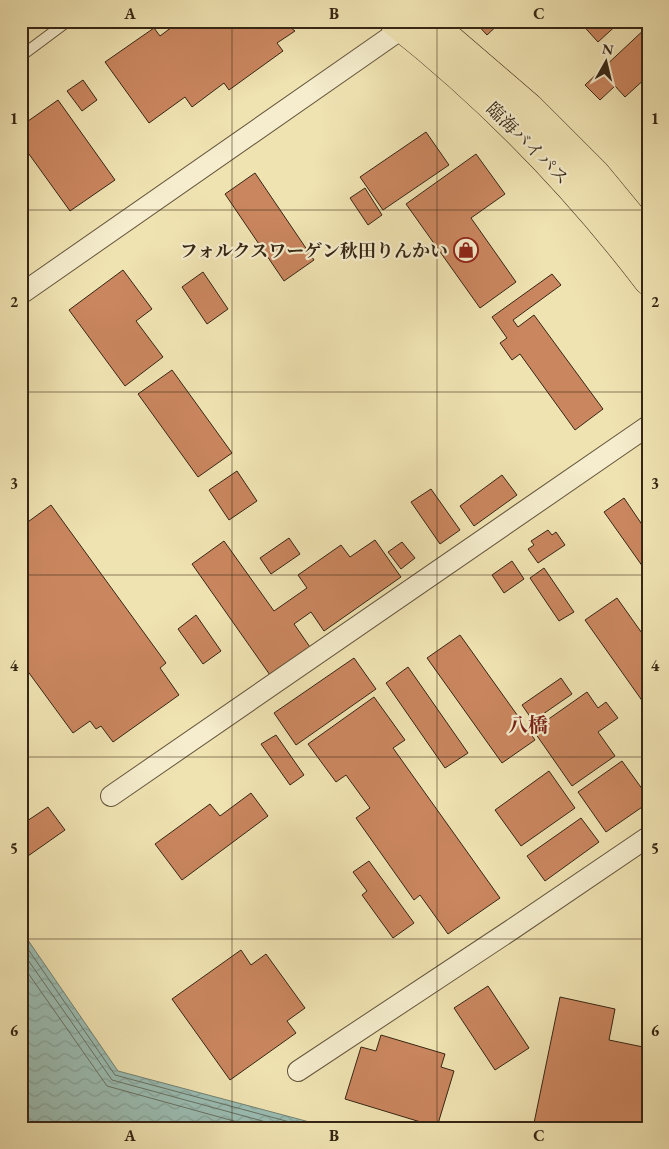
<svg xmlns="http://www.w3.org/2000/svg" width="669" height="1149" font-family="'EB Garamond','Noto Serif JP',serif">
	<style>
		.water { fill: url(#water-waves); stroke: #738173 }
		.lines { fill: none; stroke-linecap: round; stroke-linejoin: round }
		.shore { stroke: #687264; stroke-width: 1 }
		.building { fill: #ca865f; stroke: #362614 }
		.lane-casing { stroke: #64553c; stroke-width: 12 }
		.street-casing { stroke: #64553c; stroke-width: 22 }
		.highway-casing { stroke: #362614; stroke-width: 29 }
		.lane { stroke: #f5edcd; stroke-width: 10 }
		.street { stroke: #f5edcd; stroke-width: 20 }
		.highway { stroke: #f0e3b2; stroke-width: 28 }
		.grid { fill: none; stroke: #362614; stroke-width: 1; stroke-opacity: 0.55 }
		.labels { text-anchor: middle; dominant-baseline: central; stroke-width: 4.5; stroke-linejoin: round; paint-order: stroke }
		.street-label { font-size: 18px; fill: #362614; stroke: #f5edcd }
		.poi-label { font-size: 18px; font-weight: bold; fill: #362614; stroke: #f5edcd; text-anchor: end }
		.quarter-label { font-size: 20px; font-weight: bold; fill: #7a1f14; stroke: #f5edcd }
		.neatline { fill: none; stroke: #362614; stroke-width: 2 }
		.grid-label { font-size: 16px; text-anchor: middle; font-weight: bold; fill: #362614 }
	</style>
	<defs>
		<pattern id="water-waves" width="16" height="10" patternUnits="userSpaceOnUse" patternTransform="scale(1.25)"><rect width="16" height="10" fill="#9bbdb3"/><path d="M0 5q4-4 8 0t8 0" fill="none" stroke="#86a299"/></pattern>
	</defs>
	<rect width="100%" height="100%" fill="#f0e3b2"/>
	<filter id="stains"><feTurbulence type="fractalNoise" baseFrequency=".004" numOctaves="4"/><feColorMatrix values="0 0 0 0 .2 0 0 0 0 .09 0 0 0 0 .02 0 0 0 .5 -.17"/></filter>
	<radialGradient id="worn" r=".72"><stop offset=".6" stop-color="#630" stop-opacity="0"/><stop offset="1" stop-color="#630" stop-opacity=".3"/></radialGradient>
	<!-- water -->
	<path class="water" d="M21 930 118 1071 332 1128H21Z"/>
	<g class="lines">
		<!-- shore -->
		<path class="shore" d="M21 939 115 1075 312 1128
			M21 950 112 1080 288 1128
			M21 963 107 1086 259 1128"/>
	</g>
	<!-- building -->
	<path class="building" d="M180 21H282L295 31 277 43 283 51 229 90 224 83 192 107 185 97 149 123 105 62 154 28 160 36Z
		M474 21H502L487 35Z
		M579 21H621L598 42Z
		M648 26V76L625 97 615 86 600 100 585 85Z
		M83 80 97 100 82 111 67 91Z
		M58 100 115 180 70 211 21 143V126Z
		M426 132 449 165 383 210 360 177Z
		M476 154 505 194 471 218 516 282 480 308 406 204Z
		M255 173 314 260 284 281 225 194Z
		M365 188 382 215 368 225 350 198Z
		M123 270 152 309 136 321 163 357 125 386 69 310Z
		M203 272 228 309 207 324 182 287Z
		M552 274 561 285 513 320 518 327 534 315 603 409 575 430 520 354 512 360 500 343 507 338 492 317Z
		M172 370 232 453 198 477 138 394Z
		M21 442 26 450 21 453Z
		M237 471 257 501 229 520 209 490Z
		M502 475 517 495 474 526 460 506Z
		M431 489 460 530 440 544 411 502Z
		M624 498 643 526 648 523V564L643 567 604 512Z
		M51 505 166 663 160 668 179 695 113 742 101 726 96 729 90 721 73 733 21 662V527Z
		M548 530 552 535 556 532 565 545 538 563 528 549 534 545 531 541Z
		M289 538 300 554 271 574 260 558Z
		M375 540 401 577 324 631 311 612 294 624 310 647 270 675 192 564 224 541 274 611 307 588 298 575 341 545 350 557Z
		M402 542 415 558 401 569 388 552Z
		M512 561 524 579 504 593 492 575Z
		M544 568 574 612 559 621 530 578Z
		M617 598 644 636 648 634V709L585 620Z
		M196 615 221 651 203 664 178 629Z
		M460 635 535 740 502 763 427 658Z
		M354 658 376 689 296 745 274 713Z
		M408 667 468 753 445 768 386 683Z
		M561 678 572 694 533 721 522 705Z
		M587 692 598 708 606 702 618 718 598 732 615 756 572 786 533 730Z
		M374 697 405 740 393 748 500 898 448 934 420 895 414 900 356 818 370 808 346 775 336 782 308 744Z
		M276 735 304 775 290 785 261 744Z
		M622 761 648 797V803L606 832 578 792Z
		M549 771 575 808 521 846 495 810Z
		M251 793 268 816 182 880 155 844 210 804 220 816Z
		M48 807 65 830 28 856 21 847V825Z
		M581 818 599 842 545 881 527 856Z
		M369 861 414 923 393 938 362 895 367 891 353 872Z
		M241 950 251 965 266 954 305 1008 287 1021 296 1033 230 1080 172 999Z
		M488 986 529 1048 495 1070 454 1008Z
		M560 997 615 1009 609 1040 648 1048V1128H533Z
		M381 1035 445 1054 441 1067 454 1071 437 1127 345 1099 361 1047 376 1051Z"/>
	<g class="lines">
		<defs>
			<path id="lane" d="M21 56 68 21"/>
			<path id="street" d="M21 294 413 21
				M111 796 648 426
				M298 1071 511 930 648 837"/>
			<path id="highway" d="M393 21C489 97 574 184 648 281
				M429 21 529 107 596 174 648 237"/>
		</defs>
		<!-- lane casing -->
		<use href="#lane" class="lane-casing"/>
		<!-- street casing -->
		<use href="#street" class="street-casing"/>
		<!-- highway casing -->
		<use href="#highway" class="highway-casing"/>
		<!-- lane -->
		<use href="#lane" class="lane"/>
		<!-- street -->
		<use href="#street" class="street"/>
		<!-- highway -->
		<use href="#highway" class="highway"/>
	</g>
	<!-- grid -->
	<path class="grid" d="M232 21V1128M437 21V1128M21 210H648M21 392H648M21 575H648M21 757H648M21 939H648"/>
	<!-- icons -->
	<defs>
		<symbol id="shop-ring" viewBox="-11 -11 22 22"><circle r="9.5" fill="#f5edcd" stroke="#8f2418" stroke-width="1.5"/><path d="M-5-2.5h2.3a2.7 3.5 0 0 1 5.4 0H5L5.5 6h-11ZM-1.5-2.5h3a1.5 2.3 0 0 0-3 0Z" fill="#8f2418"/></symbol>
	</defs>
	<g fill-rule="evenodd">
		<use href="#shop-ring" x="452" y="236" width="28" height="28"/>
	</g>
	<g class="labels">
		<!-- street labels -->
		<g class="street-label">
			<text transform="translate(528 143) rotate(45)">臨海バイパス</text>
		</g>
		<!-- poi labels -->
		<g class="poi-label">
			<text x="448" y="250">フォルクスワーゲン秋田りんかい</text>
		</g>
		<!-- quarter labels -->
		<g class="quarter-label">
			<text x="528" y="725">八橋</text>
		</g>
	</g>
	<!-- margin -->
	<rect width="669" height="1149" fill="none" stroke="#f0e3b2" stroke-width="55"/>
	<!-- north arrow -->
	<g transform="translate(606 62) rotate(8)" stroke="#f5edcd" stroke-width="4" paint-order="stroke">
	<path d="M0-4L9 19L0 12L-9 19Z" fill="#362614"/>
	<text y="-8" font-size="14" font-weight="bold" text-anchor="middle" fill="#362614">N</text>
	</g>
	<rect x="28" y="28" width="614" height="1094" class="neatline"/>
	<g class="grid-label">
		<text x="130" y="19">A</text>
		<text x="334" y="19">B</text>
		<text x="539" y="19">C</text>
		<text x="14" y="124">1</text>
		<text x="655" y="124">1</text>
		<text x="14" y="307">2</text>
		<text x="655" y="307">2</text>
		<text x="14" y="489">3</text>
		<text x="655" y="489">3</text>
		<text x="14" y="671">4</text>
		<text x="655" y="671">4</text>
		<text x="14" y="854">5</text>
		<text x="655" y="854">5</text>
		<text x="14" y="1036">6</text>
		<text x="655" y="1036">6</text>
		<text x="130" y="1141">A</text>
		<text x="334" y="1141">B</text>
		<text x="539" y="1141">C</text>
	</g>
	<rect width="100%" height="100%" filter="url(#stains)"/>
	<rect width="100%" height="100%" fill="url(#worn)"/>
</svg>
